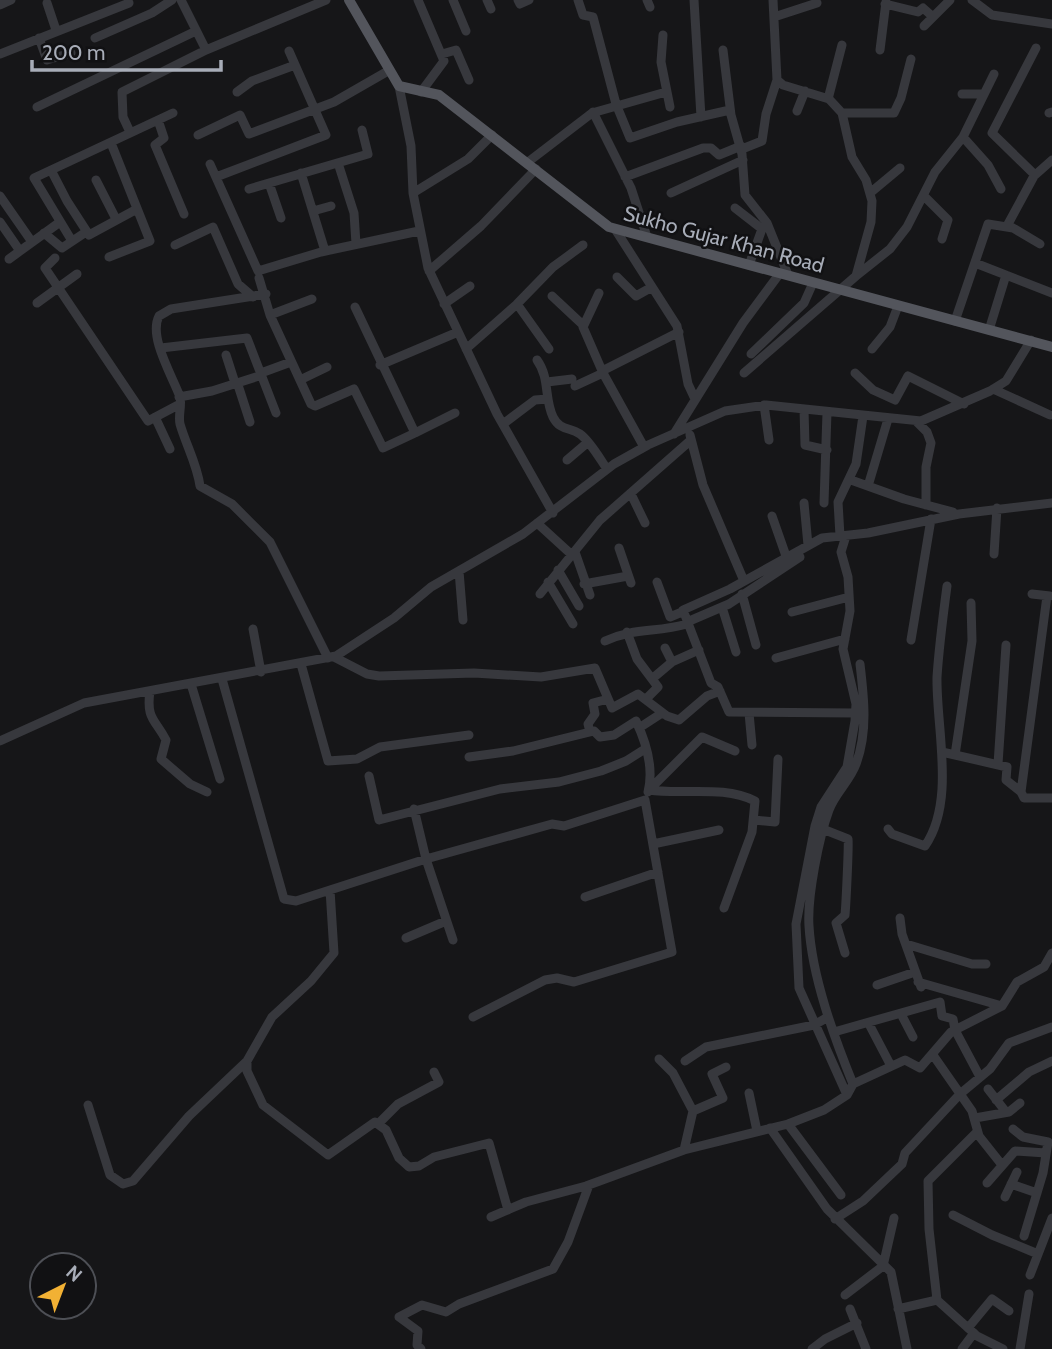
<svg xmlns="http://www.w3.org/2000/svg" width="1052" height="1349" font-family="Cabin,sans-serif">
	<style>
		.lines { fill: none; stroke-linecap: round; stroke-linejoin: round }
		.minor { stroke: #37383d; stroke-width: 9 }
		.major { stroke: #53555c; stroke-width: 10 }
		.labels { text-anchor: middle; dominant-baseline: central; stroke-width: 5; stroke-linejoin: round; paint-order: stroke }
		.street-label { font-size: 21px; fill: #a8adb8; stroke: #111113 }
	</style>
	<rect width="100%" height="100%" fill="#161618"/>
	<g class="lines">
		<!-- minor -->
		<path class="minor" d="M181 0 206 50
			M418 0 444 61 421 92
			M453 0 466 31
			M487 0 491 9
			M518 0 520 4 529 0
			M578 0 583 15 593 17 616 104 630 138 677 122 730 110
			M647 0 650 7
			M694 0 701 117
			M972 0 992 15 1052 24
			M47 3 56 30
			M885 4 918 12 923 8 932 16
			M0 5 11 0
			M774 17 817 3
			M924 26 950 0
			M663 35 661 62 670 107
			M39 38 47 60 71 53
			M95 38 152 13 172 0
			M723 50 731 115 742 154 745 195 767 223 788 275
			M880 50 886 2
			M0 54 129 3
			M442 54 456 50 469 80
			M399 86 411 146 413 193 428 268 497 414 553 513
			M237 92 252 81 295 65
			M962 94H984
			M828 99 842 45
			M37 107 196 31
			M797 111 805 91
			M593 112 631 188 647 237
			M842 113H894L901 98 911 59
			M1049 113 1052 112
			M158 120 164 138 155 145 184 214
			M130 132 123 117 122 92 206 50 326 0
			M198 135 240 115 249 134 334 102 388 71
			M963 137 988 165 1001 189
			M742 149 762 141 766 114 777 80
			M528 162 592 113 666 92
			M338 163 354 213 356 244
			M210 164 258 271 321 252 419 231
			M51 170 67 201 89 235 137 209
			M301 173 325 251
			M1035 175 992 133 1036 48
			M216 177 326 135 289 51
			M625 177 703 148H711L719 155 741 146
			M96 180 116 219
			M269 183 281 218
			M249 189 368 154 362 130
			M413 193 468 159 492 135
			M671 193 743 160
			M870 193 900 168
			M0 196 32 242
			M925 197 948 220 942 239
			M735 208 762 229 749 265
			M313 211 331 206
			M0 222 20 251
			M1007 226 1034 176 1052 160
			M615 229 677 326 688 384 695 399
			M44 233 62 248 86 232
			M72 241 34 178 173 113
			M175 245 213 227 238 284 253 297
			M109 257 150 241 111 143
			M55 258 45 268 148 421 180 404
			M9 259 60 222
			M975 263 1052 293
			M429 271 481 226 536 169
			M856 276 890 249 907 227 935 172 963 137 994 74
			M617 277 636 296 652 287
			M259 278 270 315 311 404 315 406 354 389 383 448 415 433
			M599 293 583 327 603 373 644 447
			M266 294 171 309 159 316C148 337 173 377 180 397 182 406 178 415 180 424 186 445 197 464 200 486L232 504 270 542 328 658
			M552 296 583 325
			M37 303 77 274
			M444 304 470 286
			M517 304 553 267 583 245
			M355 307 415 433 455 413
			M270 315 312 299
			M955 321 988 224 1013 228 1040 244
			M989 330 1006 275
			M161 348 247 338 276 413
			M466 349 517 304 549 349
			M872 349 890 327 898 306
			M751 354 804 303 813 283
			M226 355 235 383
			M537 360C550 378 544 398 553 417 560 431 570 427 580 434 590 441 600 459 607 469
			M380 365 458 332
			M602 371 679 332
			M261 373 291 362
			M744 373 856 276 871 222 872 201 866 180 852 157 842 113 829 99 783 85 777 80 773 0
			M855 373 873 390 895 400 908 376 964 404
			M300 380 327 367
			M237 382 250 422
			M547 382 572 379
			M575 386 603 373
			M993 389 1050 415
			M179 397 212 391 262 375
			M764 405 769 440
			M804 409 805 445 827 450
			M155 417 170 449
			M917 422 927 432 931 443 926 467V505
			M503 424 535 400 547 399
			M674 434 743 323 780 273
			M690 435 703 485 744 581
			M567 460 587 443
			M851 480 904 499 953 512
			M868 486 888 419
			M631 494 645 523
			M804 503 808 545
			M824 503 827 412
			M772 516 786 556
			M537 523 572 555
			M840 536 838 502 856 464 863 416
			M619 548 631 583
			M575 552 590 595
			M994 554 997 508
			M558 570 579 606
			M459 571 463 620
			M548 582 573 624
			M657 582 670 617 682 612
			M584 584 628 576
			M540 594 600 520 691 440
			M742 594 756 645
			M1032 594 1050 596
			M1047 596 1021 792 1024 798H1052
			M722 607 736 652
			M792 612 849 597
			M687 622 729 604 800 557
			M253 629 261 672
			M627 632 637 659 658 687 647 698
			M911 640 931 519
			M605 641C635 627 656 633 687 624
			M334 657 367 674 379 676 474 673 541 677 595 668 612 708 638 694 667 716 679 720 707 696 720 691
			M776 658 845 639
			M672 662 699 650
			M301 664 328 761 357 759 380 747 469 735
			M653 678 672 662 665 648
			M222 679 284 899 296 901 426 859 552 824 564 826 645 800 672 952 574 982 557 978 545 980 473 1017
			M191 684 220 779
			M150 691C146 719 155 719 166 740L161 759 190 784 207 792
			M749 713 752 745
			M854 713 729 712 718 687 711 683 683 610 730 589 822 538 868 533 959 514 1052 503
			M639 728 662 713
			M590 732 588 724 595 714 593 703 608 699
			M0 741 84 703 336 656 394 618 431 587 523 534 614 464 648 445 725 411 766 405 921 421 990 391 1006 381 1031 340
			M942 752 1007 767 1006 780 1021 792
			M955 755 972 641 971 603
			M469 757 513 751 594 731 600 737 614 735 636 721C646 742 654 768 648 792
			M998 764 1006 645
			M369 776 379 820 500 789 559 782 601 771 626 761 645 749
			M414 809 426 859 453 940
			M754 820 775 822 778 759
			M820 828 848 839C849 843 846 904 845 915L836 923 845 953
			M888 829 892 834 925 846C956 801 936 728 937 677 939 647 943 616 947 586
			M653 844 719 830
			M585 897 658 872
			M724 908 752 832 755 801C723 785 684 795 649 790L702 737 735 751
			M900 918 902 934 921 987
			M406 938 446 921
			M906 944 972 964H986
			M918 982 1002 1006
			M877 985 915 972
			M901 1014 913 1037
			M869 1024 891 1066
			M834 1032 940 1002 942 1016 953 1019 955 1030 980 1077
			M933 1055 972 1111 979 1136 1002 1165
			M659 1059 673 1073 693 1111 684 1150
			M247 1061V1071L263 1105 328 1155 375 1122 386 1130 399 1158 409 1167 419 1166 434 1157 489 1143 508 1210
			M685 1061 706 1047 814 1025 828 1017
			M853 1084 905 1060 920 1068 951 1032 1002 1006 1017 982 1044 967 1052 953
			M988 1089 1006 1112
			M749 1093 757 1131
			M847 1095 853 1084C834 1037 812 977 809 926 807 897 819 837 829 810 835 793 850 781 856 764 868 732 864 698 860 664
			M996 1100 1029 1072 1052 1061
			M88 1105 110 1175 123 1184 133 1181 189 1116 247 1061 272 1017 311 981 334 953 330 890
			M693 1111 723 1098 712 1074 726 1067
			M975 1118 1009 1112 1020 1103
			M379 1123 398 1104 439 1082 434 1072
			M788 1124 841 1195
			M770 1128 827 1209 891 1272 907 1349
			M1013 1129 1023 1137 1048 1142 1043 1173 1024 1236
			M977 1132 928 1181 929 1229 937 1300 977 1336 1003 1349
			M987 1183 1015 1151 1046 1153
			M1011 1184 1037 1193
			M1005 1197 1017 1172
			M953 1215 992 1235 1038 1254
			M491 1217 526 1202 586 1186 684 1150 788 1124 824 1110 847 1095 799 988 796 924 815 826 821 807 847 767 855 721 856 704 843 649 850 611 848 577 841 552 846 536
			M835 1219 863 1201 902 1164 905 1153 960 1094 990 1069 1009 1043 1052 1027
			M1030 1275 1052 1218
			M845 1295 883 1266 894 1218
			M850 1309 866 1349
			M898 1309 937 1300
			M968 1328 992 1299 1009 1311
			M421 1349 417 1345 418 1331 399 1317 422 1305 446 1312 459 1304 553 1269 568 1242 589 1185
			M812 1349 825 1339 857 1323
			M962 1349 974 1333
			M1020 1349 1029 1294"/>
		<!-- major -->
		<path class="major" d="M349 0 399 86 439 95 609 227 1052 347"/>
	</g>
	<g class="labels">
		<!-- street labels -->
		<g class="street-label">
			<text transform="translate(724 239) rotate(15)">Sukho Gujar Khan Road</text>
		</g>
	</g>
	<!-- north arrow -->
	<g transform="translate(63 1286) rotate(42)"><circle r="33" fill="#111113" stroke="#4d4f55" stroke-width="2"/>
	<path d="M0-5L12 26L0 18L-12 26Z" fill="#f2b134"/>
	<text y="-10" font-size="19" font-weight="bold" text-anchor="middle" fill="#a8adb8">N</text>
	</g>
	<!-- scale -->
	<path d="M32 60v10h189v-10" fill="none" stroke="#a8adb8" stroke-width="3.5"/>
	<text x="42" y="60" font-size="21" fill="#a8adb8" stroke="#111113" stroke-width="5" paint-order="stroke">200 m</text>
</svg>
